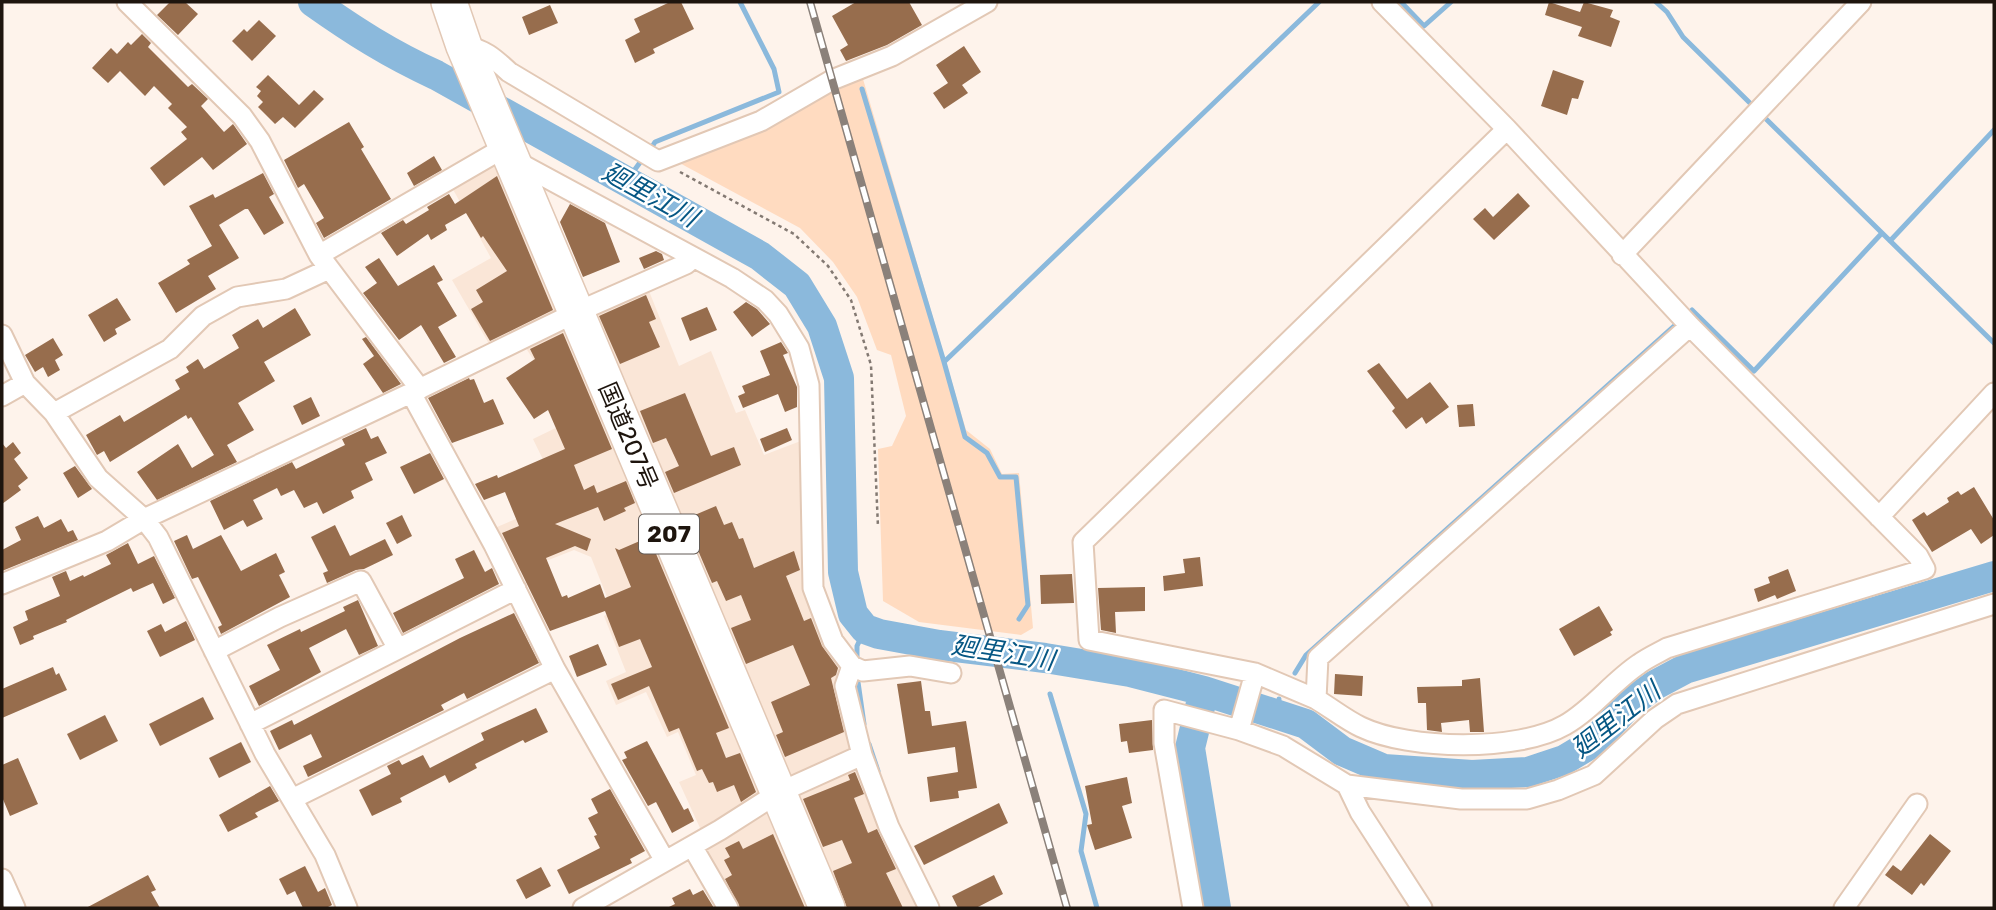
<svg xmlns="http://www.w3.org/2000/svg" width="1996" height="910" font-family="Rubik,'Noto Sans JP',sans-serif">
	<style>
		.built { fill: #fae6d7 }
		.green { fill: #ffdbc0 }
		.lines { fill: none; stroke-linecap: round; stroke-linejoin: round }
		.stream { stroke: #8bb9dc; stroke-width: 5 }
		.river { stroke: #8bb9dc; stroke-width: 30 }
		.building { fill: #976d4d }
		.street-casing { stroke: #e2c8b5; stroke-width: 23 }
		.highway-casing { stroke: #e2c8b5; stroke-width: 38 }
		.path { stroke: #837972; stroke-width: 2.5; stroke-dasharray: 3.5 3.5; stroke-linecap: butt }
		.street { stroke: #fff; stroke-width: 19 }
		.highway { stroke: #fff; stroke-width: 35 }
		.rail-casing { stroke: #8b817a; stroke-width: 8 }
		.rail { stroke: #fff; stroke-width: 5; stroke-dasharray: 16; stroke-linecap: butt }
		.labels { text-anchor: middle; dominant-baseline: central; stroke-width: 5; stroke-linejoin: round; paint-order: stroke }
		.shield { fill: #fff; stroke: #625b56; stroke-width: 2 }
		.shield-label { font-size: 23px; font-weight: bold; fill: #1e150e }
		.street-label { font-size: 24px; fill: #1e150e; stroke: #fff }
		.water-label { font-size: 26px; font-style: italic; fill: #065784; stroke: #fff }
	</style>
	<rect width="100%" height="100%" fill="#fef3eb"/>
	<!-- built -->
	<path class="built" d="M496 160 816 908H732L697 847 706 841 679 782 696 775 678 732 667 737 646 692 616 705 606 681 626 672 604 616 613 612 591 557 574 550 513 574 490 530 549 505 552 478 533 439 568 422 555 393 518 336 492 349 452 280 491 258 450 184Z
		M647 286 679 366 711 351 736 413 745 410 764 455 806 439 808 589 852 670 867 751 894 825 935 908H839L589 311Z"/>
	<!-- green -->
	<path class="green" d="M863 79 966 430 990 449 1002 474 1019 473 1033 628 1021 635 919 622 883 601 878 449 892 446 906 416 891 355 877 350 857 297 833 262 800 228 674 160 842 82Z"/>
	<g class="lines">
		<!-- stream -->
		<path class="stream" d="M1401 2 1424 26 1451 2
			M1656 2 1667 12 1683 37 1755 108
			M862 89 944 362
			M1762 115 1994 343
			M650 150 655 142 779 92 774 69 740 2
			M625 183 644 157
			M1890 241 1994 130
			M1019 619 1028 605 1016 477H1000L987 453 965 437 944 362 1319 2
			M857 662V646L865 629
			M1295 673 1306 655 1692 310 1754 371 1882 233
			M857 675 864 724
			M1050 694 1086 814 1081 851 1097 908
			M1278 714 1279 699
			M869 744 878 771"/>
		<!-- river -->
		<path class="river" d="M313 2C354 31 390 54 436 75L760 256 797 285 822 326 839 378 843 572 853 614 865 629 879 634 939 645 1045 658 1130 672 1204 691 1306 724 1342 751 1384 769 1472 775 1528 772 1564 760 1594 742 1630 703 1655 685 1685 669 1994 576
			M1204 691 1190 748 1216 908"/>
	</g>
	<!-- building -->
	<path class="building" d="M170 2H185L198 14 178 35 157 15Z
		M670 2H681L694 29 653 49 655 53 635 63 625 40 640 32 634 19Z
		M856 2H909L922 25 887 45 846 61 840 50 848 45 832 16Z
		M1549 2 1580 12 1584 2 1613 10 1610 17 1620 21 1611 47 1578 36 1582 27 1545 15Z
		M550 5 558 23 529 35 522 17Z
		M259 20 276 36 252 61 232 41 244 29 247 32Z
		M142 34 151 43 148 47 188 87 192 84 208 99 201 106 224 132 233 124 247 144 213 170 202 157 164 186 150 168 187 139 181 132 187 127 168 108 172 104 154 86 145 96 120 71 108 83 92 68 111 48 117 54 128 42 131 45Z
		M964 46 981 72 962 85 968 93 944 109 933 93 948 83 936 65Z
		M1553 70 1584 81 1578 99 1572 98 1567 115 1541 106Z
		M268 75 299 105 314 90 324 99 295 128 283 117 275 124 258 107 263 102 257 96 261 91 256 87Z
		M349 122 364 147 361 149 391 199 324 238 316 223 324 218 304 184 298 188 284 160Z
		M434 156 442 170 414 186 407 173Z
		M263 173 274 194 269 197 284 223 264 235 248 209H245L219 225 239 258 208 276 216 289 176 313 158 283 190 264 187 260 212 246 189 206 213 194 215 198Z
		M497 176 553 310 490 341 471 309 483 302 476 290 507 271 483 236 481 238 466 213 445 225 447 230 431 240 428 234 397 256 381 233 403 220 406 224 429 210 427 207 449 194 455 204Z
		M1518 193 1530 206 1494 240 1473 219 1485 208 1493 217Z
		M570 204 605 223 620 262 583 277 560 222Z
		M656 251 662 254 664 260 644 269 639 258Z
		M379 258 398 286 434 265 443 280 437 283 457 316 438 327 456 357 444 363 421 325 399 340 363 293 377 283 365 267Z
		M646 295 656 319 649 322 660 347 620 364 599 316Z
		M117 298 131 320 115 329 117 334 104 342 88 315Z
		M746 302 757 309 770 324 752 337 733 312Z
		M707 307 717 330 690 341 681 318Z
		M295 308 311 335 264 362 275 381 238 403 254 430 227 445 237 462 157 500 137 472 178 444 192 468 214 455 191 417 188 419 186 415 110 462 104 451 97 455 86 435 120 415 124 422 180 389 175 380 189 372 186 367 198 359 204 369 239 348 232 335 258 319 263 328Z
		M563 333 612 449 574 465 584 490 594 485 597 493 626 481 635 503 624 508 626 511 604 521 598 507 555 524 591 539 587 551 575 546 546 558 562 597 567 595 568 598 600 584 605 598 631 587 615 548 619 550 649 537 729 728 716 733 726 758 740 753 756 792 741 802 734 785 717 792 713 782 709 783 702 769 697 771 679 728 669 732 649 686 618 700 611 684 652 667 640 639 619 647 605 611 550 631 502 533 519 526 505 492 484 500 475 484 497 475 498 478 565 449 548 410 534 419 506 378 535 359 530 349Z
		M366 337 401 384 383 393 363 364 374 356 362 339Z
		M53 338 63 355 55 360 60 370 48 377 43 367 35 372 25 355Z
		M781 342 788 353 783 355 797 387V407L785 412 778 394 743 408 738 396 745 393 742 386 770 375 760 351Z
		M1379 363 1407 399 1430 382 1449 407 1426 424 1422 417 1406 429 1392 411 1395 408 1367 371Z
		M469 378 470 380 474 379 484 403 493 399 504 424 452 443 428 398Z
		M685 393 711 456 734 447 741 465 674 493 665 472 679 466 666 438 653 443 640 411Z
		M311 397 320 416 302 425 293 406Z
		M1473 404 1475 426 1459 427 1457 405Z
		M366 428 371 439 378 436 387 453 365 463 373 480 351 491 354 498 323 514 317 502 304 508 294 490 281 496 277 488 253 500 263 519 247 527 243 520 224 530 210 501 292 462 296 469 345 445 342 439Z
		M787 428 792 440 765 452 760 439Z
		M13 442 21 453 14 459 28 478 18 486 21 490 2 504V443L6 448Z
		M430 453 444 479 414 494 400 467Z
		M75 466 92 489 78 498 63 473Z
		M1974 487 1994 520V535L1981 544 1971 529 1932 552 1912 520 1924 512 1927 516 1949 502 1947 498 1958 491 1961 495Z
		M716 506 724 525 732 522 739 539 743 538 754 568 794 551 800 570 786 576 804 621 811 618 822 646 838 668 836 675 831 678 844 732 785 757 776 735 783 732 771 702 810 685 793 645 746 664 731 628 751 620 741 595 726 601 717 581 712 583 691 534 696 532 690 517Z
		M402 515 412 536 397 544 386 523Z
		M38 516 44 528 61 519 68 532 73 530 78 540 2 571V550L21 540 15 527Z
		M335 525 350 556 385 539 393 555 364 569 356 570 327 583 323 573 328 571 311 537Z
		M187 535 193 549 221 535 241 571 276 553 285 572 279 575 290 597 221 634 218 627 222 625 198 577 192 579 174 541Z
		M128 543 138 564 154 556 175 598 163 604 153 583 133 592 131 588 66 620 67 622 33 636 34 639 20 645 13 627 28 620 25 611 60 596 52 577 66 571 70 581 83 575 84 577 111 564 106 555Z
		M474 550 485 572 492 568 499 584 403 633 393 613 464 578 455 559Z
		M1200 557 1203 586 1164 591 1163 576 1185 573 1183 559Z
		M1788 569 1796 591 1777 599 1775 595 1758 602 1754 589 1770 583 1768 577Z
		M1072 574 1074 603 1041 604 1040 575Z
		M1145 587V611L1115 612 1116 633 1101 630 1098 588Z
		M358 600 378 646 359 655 346 629 309 648 321 672 259 706 249 686 280 670 267 645 300 629 301 632 345 611 343 607Z
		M1599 606 1613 630 1610 632 1612 635 1574 656 1559 629Z
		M514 613 539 663 467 699 464 693 441 705 444 710 308 777 303 766 322 757 311 734 279 750 270 731 292 720 294 725 460 638Z
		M186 621 195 640 160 657 147 631 161 624 165 632Z
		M598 644 607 665 577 677 569 656Z
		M53 667 56 675 59 673 67 690 2 718V689Z
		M1335 674 1363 676 1362 696 1334 694Z
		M1480 678 1484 732H1470L1469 720 1441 723 1442 732 1427 730 1426 703H1418L1417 687 1462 686V680Z
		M921 681 925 711H930L932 726 966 721 977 788 958 791 959 798 930 802 927 777 958 772 955 747 908 754 897 684Z
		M203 697 214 719 160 746 149 724Z
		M536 708 548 732 525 743 523 740 475 764 477 768 449 783 445 775 400 798 402 802 372 816 359 790 391 774 387 766 399 760 402 765 423 755 430 768 484 740 481 733Z
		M105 715 118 741 80 760 67 734Z
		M1152 720 1153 750 1129 753 1127 741 1121 742 1119 724Z
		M647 741 684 810 688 808 694 821 672 833 656 802 648 806 622 760 627 758 624 752Z
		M241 742 251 762 219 778 209 758Z
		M18 758 38 804 10 816 2 797V765Z
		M855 772 864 794 854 798 868 833 877 829 896 869 886 873 903 908H847L833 871 852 863 842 840 823 847 803 799 850 780 848 775Z
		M1127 777 1132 803 1122 806 1132 838 1095 850 1087 825 1092 824 1085 786Z
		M270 786 279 801 255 813 258 817 228 832 219 815Z
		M610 789 645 851 630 859 632 863 569 894 557 870 600 848 594 836 597 835 588 818 598 813 591 799Z
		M999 803 1008 823 924 865 914 846Z
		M773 834 805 908H740L725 879 732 875 724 860 730 857 725 848 739 841 743 849Z
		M1930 834 1951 851 1924 886 1921 883 1912 895 1885 875 1893 865 1901 871Z
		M305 866 318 892 325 888 332 905 326 908H303L295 891 287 895 279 879Z
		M541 867 551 886 526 899 516 880Z
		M148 875 156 890 151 892 160 908H86Z
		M994 875 1003 894 976 908H958L952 896Z
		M690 889 693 895 703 890 714 908H667L675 904 672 898Z"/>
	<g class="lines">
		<defs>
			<path id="street" d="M127 2 242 116 260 141 319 255 420 389
				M464 46C484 49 494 58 509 72L658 161 761 121 832 80 892 56 987 2
				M1507 129 1083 542 1089 640 1255 673 1316 699 1318 658 1690 326
				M319 255 495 153 512 159 732 278 765 300 778 314 799 348 809 385 813 588 833 641 852 666 845 686 862 755 889 827 929 908
				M1622 255 1861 2
				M2 335 25 383 54 413 98 478 144 519 158 537 265 754 325 855 347 908
				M411 393 494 545 555 669 665 861
				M2 396 25 383
				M54 413 170 349 203 316 237 297 286 289 329 269
				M1879 517 1994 393
				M2 584 107 541 144 519 411 393 577 312 686 264 693 258
				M214 651 280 617 361 581 398 649
				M852 666 863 671 910 666 951 673
				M1316 699C1331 708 1346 720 1361 727 1409 750 1518 752 1565 725 1593 709 1612 682 1639 664 1647 658 1658 653 1667 648L1925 569 1918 556 1690 326 1507 129 1382 2
				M250 724 516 589
				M1239 730 1255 673
				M1347 785 1461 799H1527L1558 790 1594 775 1655 719 1677 704 1994 604
				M292 799 555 669
				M692 846 728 908
				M2 879 15 908
				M583 908 720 830 778 793 862 755
				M1193 908 1164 743V710L1239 730 1283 746 1347 785 1360 812 1422 908
				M1844 908 1917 804"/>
			<path id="highway" d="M449 2 464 46 827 908"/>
		</defs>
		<!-- street casing -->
		<use href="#street" class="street-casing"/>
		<!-- highway casing -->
		<use href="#highway" class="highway-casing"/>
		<!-- path -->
		<path class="path" d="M680 172 794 234 828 266 851 300 871 365 878 527"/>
		<!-- street -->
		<use href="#street" class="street"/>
		<!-- highway -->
		<use href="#highway" class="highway"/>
		<defs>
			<path id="rail" d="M810 2 1067 908"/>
		</defs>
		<!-- rail casing -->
		<use href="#rail" class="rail-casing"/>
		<!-- rail -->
		<use href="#rail" class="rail"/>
	</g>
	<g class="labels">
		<!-- shield labels -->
		<rect class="shield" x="639" y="514.5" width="60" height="39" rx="5"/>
		<g class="shield-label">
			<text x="669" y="534">207</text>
		</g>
		<!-- street labels -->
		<g class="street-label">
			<text transform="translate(628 436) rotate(67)">国道207号</text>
		</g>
		<!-- water labels -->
		<g class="water-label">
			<text transform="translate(650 195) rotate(29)">廻里江川</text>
			<text transform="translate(1003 653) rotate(9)">廻里江川</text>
			<text transform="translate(1616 720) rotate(-38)">廻里江川</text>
		</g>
	</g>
	<!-- border -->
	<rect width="1996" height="910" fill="none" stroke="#1e150e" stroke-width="7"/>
</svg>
